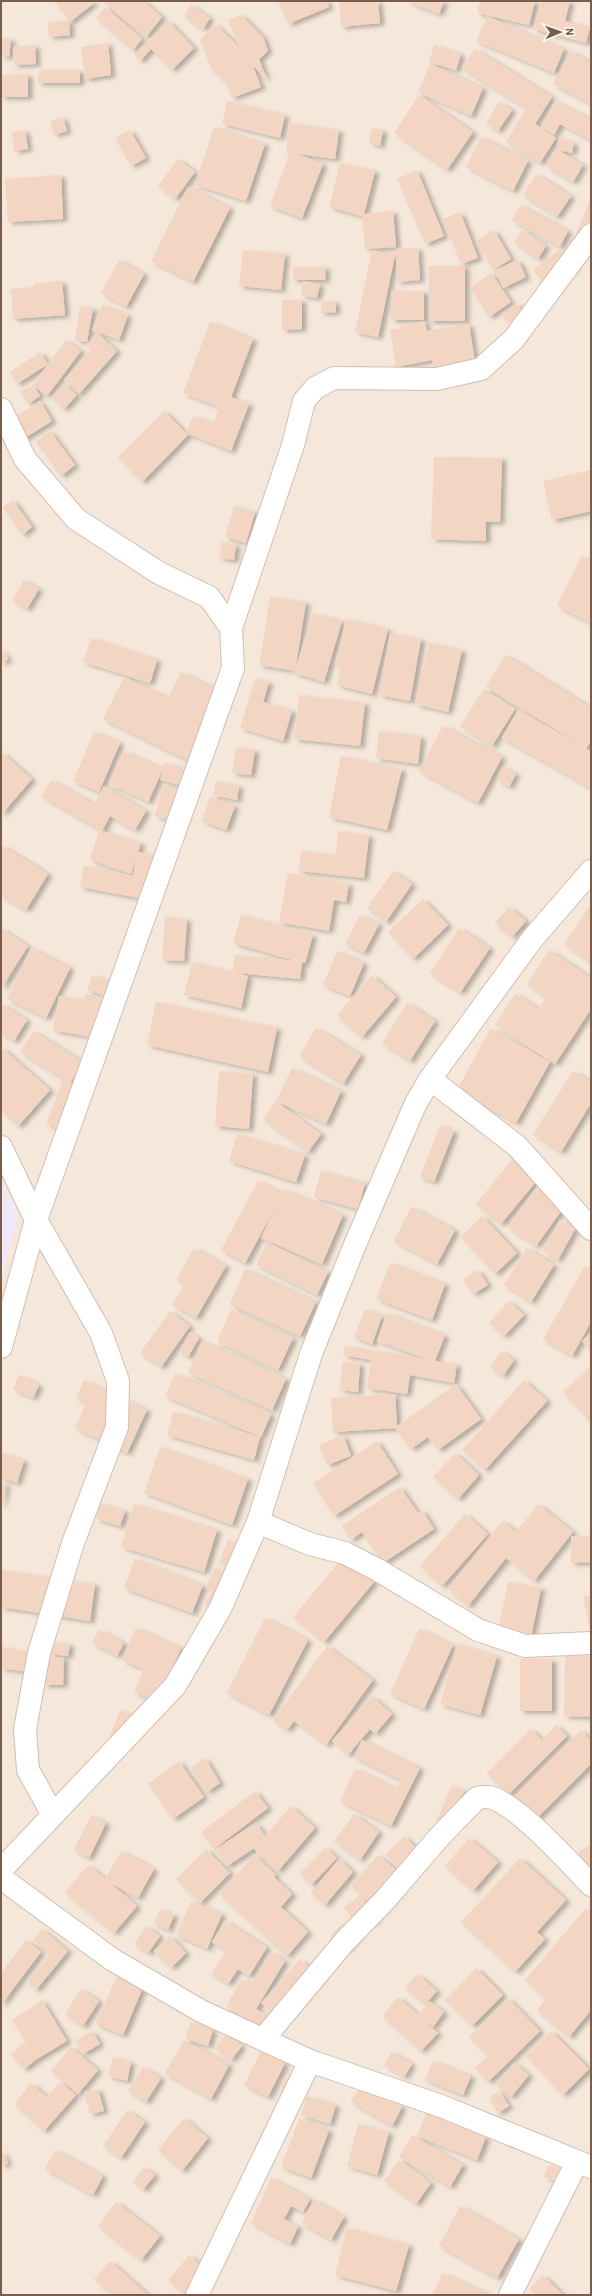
<svg xmlns="http://www.w3.org/2000/svg" width="592" height="2296" font-family="Barlow,sans-serif">
	<style>
		.residential { fill: #f5e8da }
		.education { fill: #f3e8fa }
		.building { fill: #f3d5c3; filter: url(#shadow) }
		.lines { fill: none; stroke-linecap: round; stroke-linejoin: round }
		.minor-casing { stroke: #d1beb0; stroke-width: 24 }
		.minor { stroke: #fff; stroke-width: 22 }
	</style>
	<defs>
		<filter id="shadow"><feDropShadow dx="4.5" dy="2.5" stdDeviation="2" flood-color="#0004"/></filter>
	</defs>
	<rect width="100%" height="100%" fill="#fdf6ec"/>
	<!-- residential -->
	<path class="residential" d="M1 1H591V2295H1V1280L18 1215 1 1181Z"/>
	<!-- education -->
	<path class="education" d="M1 1181 18 1215 1 1280Z"/>
	<!-- building -->
	<path class="building" d="M54 1H92L94 3 70 22Z
		M103 1H143L162 17 146 37Z
		M278 1H327L329 7 288 24Z
		M339 1H378L380 23 341 27Z
		M406 1H444L439 14Z
		M480 1H535L529 25 477 13Z
		M542 1H570L565 21 590 27 586 43 533 29Z
		M191 5 210 18 203 29 184 16Z
		M105 7 142 39 133 50 96 18Z
		M241 15 263 37 268 51 259 59 267 80 253 66 261 87 232 98 226 83 211 68 200 40 215 24 239 47 228 20Z
		M487 16 564 49 554 73 476 41Z
		M69 21 70 35 49 37 48 22Z
		M168 21 194 48 172 70 151 49 140 61 134 55Z
		M1 38 11 39 9 57 1 56Z
		M108 43 111 75 85 79 81 47Z
		M35 45 36 64 14 65 13 47Z
		M434 45 461 54 456 70 429 62Z
		M475 49 552 97 535 124 556 138 540 163 506 142 526 108 462 68Z
		M571 51 591 63V104L553 84Z
		M430 64 483 88 471 116 418 92Z
		M39 70H80V83H38Z
		M28 74V97H1V75Z
		M419 95 473 132 447 170 394 133Z
		M227 101 285 115 280 138 222 124Z
		M555 101 591 120V140L560 124 554 135 541 127Z
		M499 102 512 110 498 131 486 123Z
		M63 117 67 131 54 135 50 121Z
		M289 123 339 130 335 159 298 154 323 164 302 218 270 206 290 153H286Z
		M214 127 265 144 246 201 195 185Z
		M372 128 383 130 380 146 369 143Z
		M25 130 28 149 14 151 12 132Z
		M130 130 146 158 131 166 115 138Z
		M481 137 528 161 513 191 466 167Z
		M559 138 574 143 572 153 558 150 583 165 573 182 546 166 556 149Z
		M178 159 195 172 175 199 158 186Z
		M340 163 375 171 364 214 393 211 396 247 365 249 362 216 329 207Z
		M417 170 444 236 425 244 397 179Z
		M536 174 571 196 557 217 523 195Z
		M61 175 63 219 8 222 5 179Z
		M188 187 230 208 193 282 151 261Z
		M590 199H591V239L576 233Z
		M520 205 568 231 560 247 512 220Z
		M460 212 478 258 461 264 443 219Z
		M494 230 511 259 493 270 476 241Z
		M522 230 546 246 538 259 514 242Z
		M418 248 420 280 397 282 396 249Z
		M561 249 574 269 546 288 533 269Z
		M243 250 285 254 281 290 239 286Z
		M372 250 395 255 378 337 355 332Z
		M119 260 144 274 126 307 101 293Z
		M518 260 526 277 503 288 495 270Z
		M429 266H465V321H429Z
		M293 267H326L325 280H293Z
		M491 273 511 302 489 317 470 287Z
		M62 281 65 315 13 319 11 289 34 287V284Z
		M303 281 320 284 317 298 301 295Z
		M391 291H424V320H391Z
		M282 300H302V329L282 330Z
		M335 301 336 312 321 313V302Z
		M517 303 524 314 510 325 502 314Z
		M102 305 128 315 119 340 92 330Z
		M80 306 93 308 87 342 75 340Z
		M425 321 427 331 469 324 475 362 434 370 432 360 396 367 390 330 401 328V325Z
		M210 322 253 339 231 397 249 404 231 451 186 433 193 416 213 424 219 407 183 393Z
		M97 333 117 351 79 394 64 380 91 349 86 345Z
		M66 340 81 351 47 396 34 386 40 396 28 404 20 391 33 385 48 364 17 384 10 372 40 352 48 364Z
		M64 384 77 395 64 409 51 397Z
		M40 401 52 421 23 439 11 419Z
		M164 411 188 435 142 482 118 457Z
		M50 431 75 465 61 476 36 442Z
		M434 457 502 458 500 522H486V541L431 539Z
		M591 470V511L552 520 543 481Z
		M13 500 32 527 22 535 3 507Z
		M234 506 255 512 246 543 225 537Z
		M222 542 236 545 234 560 219 558Z
		M581 556 591 561V623L557 606Z
		M24 580 39 589 27 609 12 600Z
		M270 597 306 602 295 671 259 665Z
		M313 613 342 621 324 682 294 673Z
		M346 619 388 629 372 694 337 685 341 668 335 666Z
		M390 633 421 639 410 701 379 695Z
		M91 638 157 660 150 683 83 662Z
		M429 643 462 650 448 712 415 704Z
		M1 649 8 659 1 664Z
		M505 655 591 708V741L586 749 591 751V788L502 738 518 710 583 746 486 687Z
		M181 672 221 692 187 760 103 719 124 677 168 698Z
		M255 678 269 682 263 702 292 711 283 741 240 728Z
		M484 689 515 709 492 746 460 726Z
		M299 695 365 703 360 746 294 739Z
		M443 726 502 757 478 803 419 771Z
		M379 731 421 736 418 764 376 758Z
		M94 732 120 743 99 792 73 781Z
		M236 747 255 750 251 775 232 773Z
		M123 751 163 769 148 802 109 784Z
		M1 752 32 779 1 815Z
		M341 756 402 769 387 830 329 817Z
		M165 763 186 769 182 786 160 780Z
		M503 767 516 774 509 787 497 780Z
		M51 780 94 804 104 786 146 811 135 830 110 816 102 831 41 796Z
		M216 781 239 786 237 800 213 795Z
		M163 785 185 792 177 822 155 816Z
		M210 797 235 806 226 830 202 821Z
		M99 830 141 843 138 852 158 856 150 900 80 887 84 866 133 876 136 859 131 874 90 860Z
		M338 831 369 835 364 878 299 871 301 851 336 855Z
		M1 845 48 874 26 910 1 895Z
		M393 871 412 884 386 922 367 908Z
		M288 873 349 884 346 902 334 900 329 931 279 922Z
		M423 899 448 925 413 959 388 932Z
		M509 907 526 921 512 937 495 923Z
		M588 908 591 909V962L564 944Z
		M241 915 313 935 305 963H302L300 979 237 973 248 976 241 1008 184 995 192 962 233 972 234 955 296 961 233 943Z
		M360 915 379 924 364 953 345 944Z
		M165 917 187 919 184 961 162 960Z
		M1 928 28 946 1 989Z
		M459 928 490 948 460 993 430 973Z
		M31 948 70 968 46 1018 7 999Z
		M549 950 591 978V1009L555 1064 495 1025 515 994 539 1009 546 997 527 984Z
		M337 951 364 963 350 996 323 985Z
		M92 975 110 981 105 996 87 990Z
		M372 975 396 997 362 1037 337 1015Z
		M85 994 104 997 97 1038 53 1030 59 996 84 1000Z
		M156 1002 277 1028 268 1072 147 1045Z
		M407 1003 435 1021 410 1061 382 1043Z
		M1 1004 27 1020 14 1041 1 1033Z
		M316 1028 361 1055 343 1084 299 1056Z
		M490 1029 550 1062 516 1123 457 1090Z
		M33 1031 83 1062 70 1083 20 1052Z
		M1 1047 50 1090 18 1126 1 1110Z
		M292 1068 341 1091 326 1124 276 1101Z
		M219 1071 253 1074 249 1129 215 1126Z
		M573 1071 591 1082V1103L561 1152 533 1134Z
		M63 1080 82 1088 65 1131 46 1124Z
		M275 1101 321 1134 308 1152 263 1119Z
		M440 1125 454 1131 434 1182 420 1177Z
		M237 1134 305 1155 296 1182 229 1161Z
		M518 1152 543 1173 501 1224 476 1204Z
		M321 1171 365 1183 358 1209 314 1197Z
		M544 1177 571 1197 536 1246 508 1227Z
		M258 1181 281 1193 283 1189 343 1215 322 1264 261 1238 276 1206 245 1263 221 1250Z
		M411 1207 455 1230 437 1264 394 1241Z
		M482 1216 517 1253 495 1274 461 1237Z
		M560 1220 575 1229 558 1260 543 1251Z
		M267 1242 328 1272 317 1295 256 1265Z
		M194 1248 226 1266 196 1318 172 1305 184 1285 176 1280Z
		M527 1248 554 1265 531 1302 504 1285Z
		M390 1263 445 1284 432 1320 376 1299Z
		M585 1266 591 1270V1322L572 1356 543 1339Z
		M245 1269 316 1302 300 1336 230 1304Z
		M478 1270 488 1285 473 1294 463 1280Z
		M509 1301 524 1315 504 1336 489 1323Z
		M231 1309 293 1338 278 1370 217 1342Z
		M365 1309 382 1316 372 1344 354 1337Z
		M170 1311 190 1326 161 1367 140 1353Z
		M387 1313 445 1335 435 1361 457 1364 454 1383 410 1375 407 1394 367 1388 371 1360 343 1355 344 1346 427 1359 377 1341Z
		M190 1332 199 1338 188 1357 179 1352Z
		M591 1332V1351L582 1341Z
		M202 1341 286 1379 272 1410 188 1373Z
		M501 1351 514 1360 503 1376 490 1367Z
		M342 1362 360 1364 358 1392 340 1390Z
		M591 1366V1415L587 1418 563 1392Z
		M175 1374 271 1414 261 1437 165 1396Z
		M19 1375 39 1385 33 1398 13 1389Z
		M84 1380 147 1410 127 1453 75 1428 86 1403 76 1398Z
		M524 1380 547 1401 485 1470 462 1450Z
		M456 1384 481 1419 438 1450 428 1437 411 1449 395 1428 333 1432 331 1398 395 1394 397 1426Z
		M173 1412 260 1437 254 1460 167 1435Z
		M343 1435 351 1456 327 1465 319 1445Z
		M377 1441 398 1474 334 1516 313 1483Z
		M160 1447 248 1479 232 1525 144 1493Z
		M1 1453 24 1460 17 1483 1 1478Z
		M455 1453 479 1475 458 1499 433 1477Z
		M1 1483 6 1484 2 1505H1Z
		M400 1487 418 1513 422 1510 434 1529 383 1563 362 1532 351 1540 341 1526Z
		M100 1503 125 1511 120 1526 96 1519Z
		M134 1504 217 1530 204 1572 121 1547Z
		M538 1504 573 1532 534 1581 506 1558 468 1606 448 1589 502 1521 516 1532Z
		M465 1514 488 1534 442 1586 420 1566Z
		M571 1536H591V1562L571 1563Z
		M228 1540 247 1548 237 1570 219 1562Z
		M344 1556 374 1582 324 1642 293 1617Z
		M135 1559 203 1585 192 1613 124 1588Z
		M215 1568 238 1580 209 1608 204 1606 212 1591 205 1587Z
		M1 1570 95 1584 90 1621 1 1607Z
		M508 1582 541 1588 531 1637 498 1630Z
		M591 1595V1631H590L583 1597Z
		M265 1618 308 1640 269 1715 227 1693Z
		M136 1628 181 1648 158 1702 134 1692 144 1669 122 1660Z
		M419 1629 453 1645 424 1709 390 1694Z
		M99 1630 124 1643 117 1656 92 1643Z
		M50 1642 70 1644 68 1656 49 1654Z
		M457 1644 497 1656 480 1715 440 1704Z
		M327 1646 373 1680 326 1745 294 1721 287 1730 273 1720Z
		M1 1647 38 1653 35 1673 1 1668Z
		M565 1656H591V1717L564 1716Z
		M44 1657 64 1658 63 1685H44Z
		M520 1659H552V1711H520Z
		M372 1696 392 1714 375 1734 370 1729 348 1755 332 1741Z
		M120 1710 135 1717 126 1741 110 1735Z
		M556 1725 567 1736 508 1795 487 1773 531 1729 542 1740Z
		M581 1730 591 1740V1764L536 1819 514 1797Z
		M362 1740 420 1768 391 1826 340 1801 355 1769 397 1789 401 1780 354 1757Z
		M205 1758 220 1783 207 1792 191 1768Z
		M179 1761 204 1797 173 1819 148 1784Z
		M451 1786 464 1791 447 1833 434 1827Z
		M255 1791 268 1808 214 1849 201 1832Z
		M291 1806 315 1828 278 1871 254 1849 256 1847 227 1866 216 1849 256 1823 265 1836Z
		M354 1814 379 1832 360 1860 334 1841Z
		M91 1815 106 1823 89 1858 74 1850Z
		M404 1836 426 1859 406 1878 385 1855Z
		M469 1838 498 1862 473 1891 445 1866Z
		M591 1844V1873L578 1852Z
		M326 1847 337 1858 311 1885 300 1873Z
		M206 1849 230 1873 200 1903 176 1879Z
		M121 1851 154 1869 138 1898 110 1883 137 1906 114 1933 65 1893 88 1865 105 1879Z
		M254 1855 276 1875 274 1877 292 1894 281 1907 308 1932 287 1956 219 1894Z
		M378 1855 408 1880 381 1912 362 1896 378 1918 360 1930 344 1907 361 1895 351 1886Z
		M520 1858 566 1900 537 1932 545 1939 515 1972 461 1922Z
		M339 1859 353 1872 325 1905 311 1893Z
		M191 1901 222 1914 207 1949 176 1935Z
		M160 1909 174 1915 168 1930 154 1924Z
		M585 1909 591 1914V2010L569 2037 537 2010 546 1998 525 1980Z
		M225 1921 267 1947 249 1976 238 1969 228 1984 211 1974 226 1951 212 1942Z
		M342 1923 357 1937 346 1950 330 1937Z
		M146 1926 160 1936 148 1953 134 1944Z
		M42 1929 68 1951 36 1990 27 1982 50 1954 33 1940Z
		M170 1936 186 1953 171 1968 154 1951Z
		M26 1940 41 1952 1 2005V1973Z
		M271 1952 285 1961 256 2009 276 2021 269 2032 226 2006 242 1979 251 1985Z
		M300 1959 321 1977 282 2022 261 2003Z
		M476 1968 503 1995 472 2026 445 2000Z
		M417 1974 437 1991 425 2004 405 1987Z
		M117 1976 143 1987 123 2035 96 2024Z
		M81 1989 99 2001 83 2026 65 2014Z
		M398 1997 418 2015 429 2001 444 2012 433 2027 424 2021 438 2033 421 2051 382 2016Z
		M508 1998 540 2031 488 2082 475 2068 488 2056 469 2037Z
		M42 2000 67 2041 37 2059 24 2069 11 2054 25 2042 31 2050 12 2020Z
		M191 2022 213 2030 208 2046 185 2039Z
		M92 2031 100 2044 83 2054 75 2041Z
		M551 2031 589 2069 563 2095 526 2056Z
		M226 2034 242 2046 231 2060 215 2049Z
		M184 2040 229 2065 211 2099 165 2073Z
		M71 2047 98 2070 78 2094 51 2071Z
		M261 2051 285 2063 268 2097 244 2085Z
		M391 2052 412 2064 404 2077 384 2065Z
		M113 2057 131 2062 127 2081 108 2076Z
		M433 2061 471 2076 463 2095 425 2080Z
		M514 2063 529 2075 511 2097 496 2085Z
		M143 2067 161 2078 146 2102 128 2091Z
		M283 2079 295 2080 280 2101Z
		M60 2082 76 2095 44 2131 14 2104 31 2083 47 2097Z
		M362 2083 402 2107 392 2126 351 2102Z
		M98 2089 104 2111 90 2114 84 2092Z
		M499 2091 509 2106 498 2113 489 2098Z
		M307 2096 336 2105 330 2124 301 2115Z
		M127 2110 145 2122 121 2158 103 2146Z
		M426 2113 486 2137 477 2160 417 2136Z
		M184 2118 208 2138 182 2171 158 2150Z
		M299 2119 329 2130 311 2178 281 2167Z
		M358 2124 389 2132 377 2175 347 2166Z
		M412 2135 463 2165 450 2187 399 2157Z
		M1 2149 8 2163 1 2166Z
		M55 2150 103 2176 93 2195 45 2169Z
		M399 2160 431 2183 416 2204 384 2181Z
		M548 2165 567 2171 563 2184 544 2177Z
		M144 2167 155 2175 143 2190 133 2182Z
		M271 2178 310 2199 303 2212 291 2206 284 2219 298 2227 290 2244 251 2223Z
		M314 2200 344 2217 331 2240 301 2223Z
		M116 2202 160 2236 141 2260 98 2226Z
		M460 2206 519 2239 497 2278 439 2246Z
		M347 2228 409 2245 396 2291 335 2275Z
		M189 2255 204 2268 184 2293 168 2280Z
		M110 2261 148 2295H111L94 2279Z
		M442 2273 486 2293 485 2295H433Z
		M543 2275 563 2295H536L530 2289Z"/>
	<g class="lines">
		<defs>
			<path id="minor" d="M1 409 25 459 76 519 159 573 209 597 231 628 233 668 36 1220 1 1347
				M231 628 293 445 304 401 315 388 334 378 437 379 481 369 514 339 591 235
				M430 1079 517 1146 591 1229
				M1 1147 36 1220 101 1333 118 1381 117 1427 73 1543 39 1653 25 1729 28 1770 53 1815
				M258 1522 310 1544 345 1553 378 1570 478 1630 525 1646 591 1643
				M1 1870 175 1686 220 1609 258 1522 311 1354 354 1247 415 1105 430 1079 533 938 591 871
				M1 1878 113 1960 201 2011 310 2061 441 2106 591 2167
				M264 2038 345 1941 384 1901 441 1835 477 1798C481 1797 486 1797 490 1797 517 1804 570 1863 591 1885
				M197 2295 310 2061
				M510 2295 577 2162"/>
		</defs>
		<!-- minor casing -->
		<use href="#minor" class="minor-casing"/>
		<!-- minor -->
		<use href="#minor" class="minor"/>
	</g>
	<!-- border -->
	<rect width="592" height="2296" fill="none" stroke="#7a5c4d" stroke-width="4"/>
	<!-- north arrow -->
	<g transform="translate(560 32) rotate(88)" stroke="#fffaf3" stroke-width="3" paint-order="stroke">
	<path d="M0-3L7 15L0 10L-7 15Z" fill="#7a5c4d"/>
	<text y="-6" font-size="11" font-weight="bold" text-anchor="middle" fill="#7a5c4d">N</text>
	</g>
</svg>
